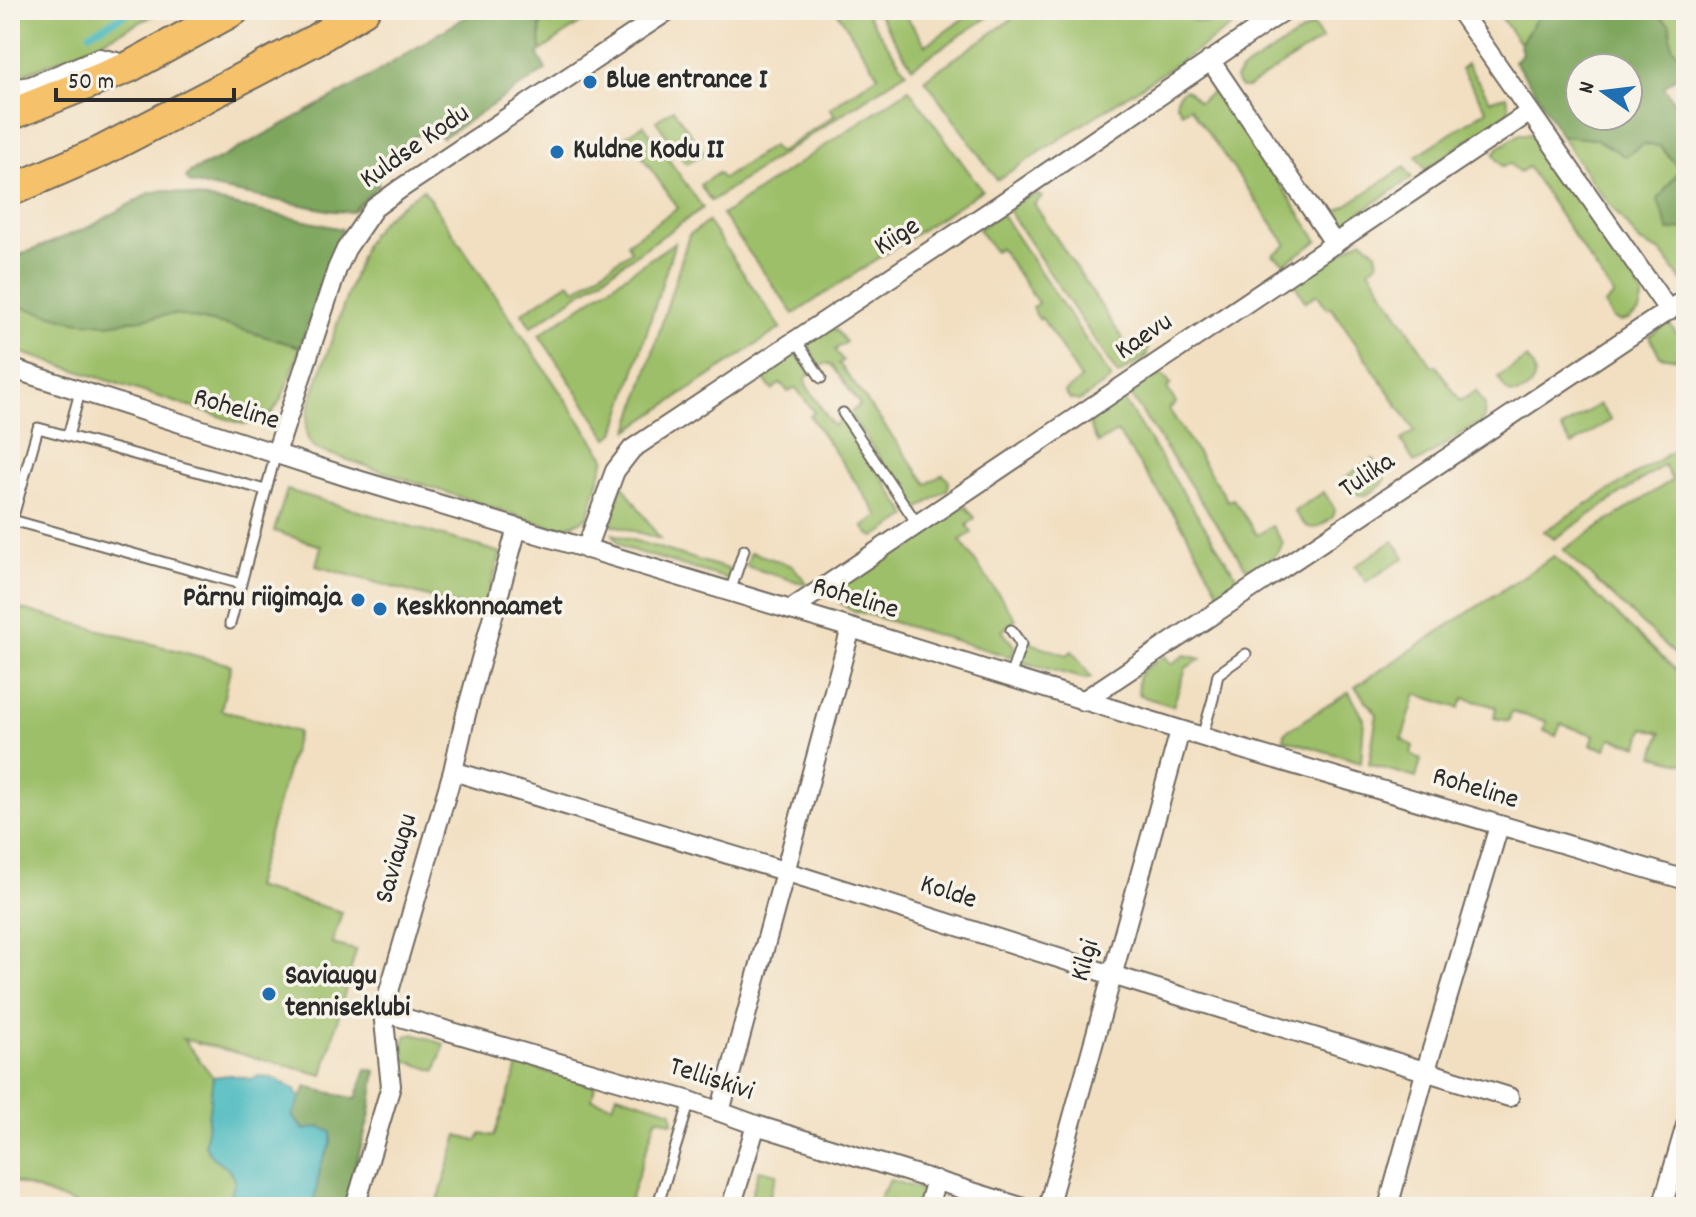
<svg xmlns="http://www.w3.org/2000/svg" width="1696" height="1217" font-family="Dekko,sans-serif">
	<style>
		.green { fill: #9dbf69; stroke: #64754a; stroke-width: 2 }
		.forest { fill: #7ea65d; stroke: #546844; stroke-width: 2; fill-rule: evenodd }
		.water { fill: #4ab9c0; stroke: #3a7276; stroke-width: 2 }
		.lines { fill: none; stroke-linecap: round; stroke-linejoin: round }
		.stream { stroke: #4ab9c0; stroke-width: 7 }
		.service-casing { stroke: #716a60; stroke-width: 13 }
		.minor-casing { stroke: #716a60; stroke-width: 22 }
		.tertiary-casing { stroke: #716a60; stroke-width: 26 }
		.trunk-casing { stroke: #716a60; stroke-width: 34 }
		.service { stroke: #fff; stroke-width: 9 }
		.minor { stroke: #fff; stroke-width: 18 }
		.tertiary { stroke: #fff; stroke-width: 22 }
		.trunk { stroke: #f5c16b; stroke-width: 30 }
		.poi-dot { fill: #1f6fb2; stroke: #f7f3e8; stroke-width: 3 }
		.labels { text-anchor: middle; dominant-baseline: central; stroke-width: 7; stroke-linejoin: round; paint-order: stroke }
		.poi-label { font-size: 28px; font-weight: bold; fill: #2b2b2b; stroke: #f7f3e8; text-anchor: start }
		.street-label { font-size: 28px; fill: #2b2b2b; stroke: #f7f3e8 }
	</style>
	<rect width="100%" height="100%" fill="#f7f3e8"/>
	<filter id="ink" filterUnits="userSpaceOnUse"><feTurbulence type="fractalNoise" baseFrequency=".0125" numOctaves="2"/><feDisplacementMap in="SourceGraphic" scale="16" xChannelSelector="R" yChannelSelector="G"/><feConvolveMatrix kernelMatrix="1 2 1 2 8 2 1 2 1" color-interpolation-filters="sRGB"/></filter>
	<filter id="wash" filterUnits="userSpaceOnUse"><feTurbulence type="fractalNoise" baseFrequency=".006" numOctaves="4" result="noise"/><feDisplacementMap in="SourceGraphic" scale="32" xChannelSelector="R" yChannelSelector="G"/><feGaussianBlur stdDeviation="1.8" result="paint"/><feColorMatrix in="noise" values="0 0 0 0 0 0 0 0 0 0 0 0 0 0 0 0 0 1.4 0 .05"/><feComposite in="paint" operator="in"/></filter>
	<g filter="url(#wash)">
		<rect width="100%" height="100%" fill="#f2dfc1"/>
		<!-- green -->
		<path class="green" d="M10 10H164C114 36 63 60 10 79Z
			M555 10H599L541 51 540 25Z
			M836 10H864L906 72 711 201 700 185 718 173 723 179 772 146 778 153 835 115 830 108 878 75Z
			M876 10H902L926 45 976 10 982 18 994 10H999L912 67Z
			M1025 10H1181L1191 20 1206 23 1223 10H1255L1193 53 997 180 925 79Z
			M1496 10H1547L1541 12 1520 44Z
			M1653 10H1686V59L1672 47 1670 25Z
			M1313 25 1322 39 1247 88H1241L1235 79 1240 72Z
			M1467 64 1490 100 1507 96 1509 109 1505 115 1425 170 1416 156 1487 110 1461 69Z
			M909 89 982 190 794 314 722 215Z
			M1217 89 1318 241 1285 263 1273 255 1287 245 1190 107 1182 112 1176 103 1178 95 1184 90 1188 91 1199 102Z
			M673 109 704 153 686 164 656 121Z
			M644 125 703 208 531 327 522 313 569 282 576 289 631 251 627 243 678 208 627 135Z
			M1520 134H1528L1538 140 1632 276 1643 296 1639 312 1628 320 1620 322 1613 319 1604 305 1614 296 1528 167 1519 172 1510 164 1502 166 1494 155 1498 148Z
			M1561 136 1597 139 1625 156 1644 144 1660 146 1680 169 1658 200 1669 230 1686 228V282L1682 281 1661 252 1640 242 1595 186Z
			M1405 167 1412 178 1338 227 1331 215Z
			M423 189 605 458 588 517C564 530 562 529 536 522L321 451C300 443 306 421 310 403L364 246C379 218 398 207 423 189Z
			M1036 194 1042 197 1034 204 1130 350 1145 341 1149 347 1146 357 1118 375 1008 210 1022 199Z
			M1001 213 1112 379 1079 401 1070 399 1065 392 1081 379 1042 318 1039 319 1032 308 1038 303 1000 248 994 251 978 229Z
			M708 222 781 328 629 430 689 235Z
			M1362 239 1376 252 1378 263 1369 269 1432 366 1436 365 1460 401 1476 391 1485 405 1484 419 1420 461 1414 462 1401 440 1415 431 1331 307 1327 308 1317 294 1305 302 1294 282Z
			M675 242 615 433 608 438 539 335Z
			M10 304 75 321 107 324 174 314 230 326 300 347C293 368 282 410 262 422 256 425 249 424 243 424L10 349Z
			M1669 323 1686 347V360L1660 356 1649 336Z
			M829 328 836 330 846 342 835 350 843 361 839 363 927 484 943 474 949 481 948 489 915 511 852 417 844 421 908 516 875 537 870 535 863 527 879 516 810 416 814 412 796 388 788 392 781 383 772 390 762 376 763 373 789 355 795 354 801 359 810 373 805 380 807 386 833 426 860 405 832 365 827 363 820 367C805 342 804 344 829 328Z
			M1527 358C1529 362 1533 365 1534 370 1538 382 1523 398 1510 393 1505 391 1501 382 1498 377Z
			M1162 375 1166 378 1171 384 1167 388 1176 403 1169 409 1228 501 1233 499 1257 535 1272 526 1283 543C1278 557 1262 569 1246 568L1129 393 1154 376Z
			M1123 399 1237 577 1235 584 1220 594 1185 530 1117 432 1098 443 1089 425 1092 418Z
			M1599 404 1611 420 1572 445 1561 429Z
			M1686 443V665L1563 550 1672 480 1664 465 1554 539 1544 531Z
			M1373 459 1385 477 1383 484C1363 500 1359 500 1344 478Z
			M622 484 660 539 611 524Z
			M287 490 501 553 483 612 316 566 321 546 274 531Z
			M1324 492 1335 510 1333 517C1313 532 1309 533 1294 511Z
			M962 506 966 507 975 518 967 525 972 533 960 540 1016 619 1002 631 1015 647 1011 657 849 609 838 601 839 589 845 583Z
			M613 534 731 570 728 579 625 548 618 543Z
			M1393 541 1405 557 1366 582 1355 566Z
			M751 552 793 566 808 585 746 566Z
			M1554 556 1686 680V764L1654 756 1661 733 1644 728 1639 746 1611 738 1606 749 1591 745 1594 735 1561 724 1556 736 1544 731 1546 721 1511 712 1509 721 1494 718 1496 707 1464 698 1459 708 1416 694 1402 739 1413 746 1411 754 1421 760 1416 778 1369 764 1377 714 1355 687Z
			M10 606 231 665 221 710 298 732 254 887 342 912 332 944 356 950 323 1075 183 1039 213 1077 205 1145 212 1157 227 1167 235 1181 228 1207H82L10 1180V927L15 919 10 911Z
			M1029 638 1033 644 1067 655 1072 651 1091 677 1085 679 1022 662Z
			M1185 655 1201 659 1186 668 1173 706 1147 698 1139 694C1133 670 1148 667 1165 656L1171 664Z
			M1349 692 1364 719 1361 762 1284 739 1285 732Z
			M414 1034 444 1044 436 1071 406 1061 402 1054 406 1036Z
			M519 1064 595 1086 592 1099 613 1105 617 1094 672 1111 673 1123 659 1118 656 1119 628 1207H436L458 1135 477 1141 481 1133 494 1136Z
			M759 1170 777 1174 766 1207H748Z
			M890 1180 917 1188 926 1199 924 1207 877 1206 880 1196Z"/>
		<!-- forest -->
		<path class="forest" d="M477 10H555L540 26 541 51 538 55 546 70 442 138 431 126 371 167 379 185 352 212 333 211 218 189 190 183 186 178 190 172 221 158 356 85Z
			M1547 10H1625L1631 15 1653 10 1670 25 1672 47 1686 59V69L1664 87 1686 118V228L1669 231 1658 200 1680 169 1660 146 1644 144 1625 156 1596 139 1561 136 1536 92 1514 61 1522 54 1520 44 1541 12ZM1580 68H1628V116H1580Z
			M165 190 342 229 300 347 230 326 174 314 107 324 75 321 10 304V259L89 227 150 193Z
			M366 1069 376 1071 369 1118 344 1207H313L321 1164 331 1144 321 1127 305 1130 292 1116 306 1087 356 1099Z"/>
		<!-- water -->
		<path class="water" d="M230 1075 251 1079 259 1076 274 1078 295 1090 300 1100 292 1116 304 1130 321 1127 331 1132V1144L321 1164 313 1207H228L235 1180 227 1167 212 1157 205 1145 213 1077Z"/>
		<g class="lines">
			<!-- stream -->
			<path class="stream" d="M90 33 134 10"/>
		</g>
	</g>
	<g filter="url(#ink)">
		<g class="lines">
			<defs>
				<path id="service" d="M795 339 821 378
					M80 392 68 436 265 490
					M843 413 918 525
					M68 436 38 428 12 520 241 584
					M730 592 744 550
					M230 624 276 453
					M1010 677 1021 644 1011 630
					M1202 737 1213 699 1218 674 1246 654
					M657 1207 690 1101"/>
				<path id="minor" d="M1459 10 1669 311
					M1210 60 1335 244
					M10 368 348 477 851 628 1245 750 1686 880
					M276 453 337 269 346 249 374 208 400 189 669 10
					M586 549 615 471 632 449 1001 204 1285 10
					M790 610 1530 112
					M1083 701 1684 300
					M453 771 784 871 1112 975 1509 1097
					M383 1012 690 1101 756 1125 1021 1207
					M720 1112 851 628
					M355 1207 391 1086 383 1012 453 771 466 714 517 528
					M731 1207 756 1125
					M928 1207 936 1180
					M1048 1207 1180 731
					M1388 1207 1425 1073 1499 826
					M1662 1207 1686 1125"/>
				<path id="tertiary" d="M10 91 31 88 99 60 129 67"/>
				<path id="trunk" d="M10 115 129 67 234 10
					M10 191 100 152 315 40 364 10"/>
			</defs>
			<!-- service casing -->
			<use href="#service" class="service-casing"/>
			<!-- minor casing -->
			<use href="#minor" class="minor-casing"/>
			<!-- tertiary casing -->
			<use href="#tertiary" class="tertiary-casing"/>
			<!-- trunk casing -->
			<use href="#trunk" class="trunk-casing"/>
			<!-- service -->
			<use href="#service" class="service"/>
			<!-- minor -->
			<use href="#minor" class="minor"/>
			<!-- tertiary -->
			<use href="#tertiary" class="tertiary"/>
			<!-- trunk -->
			<use href="#trunk" class="trunk"/>
		</g>
	</g>
	<!-- markers -->
	<g class="poi-dot">
		<circle cx="590" cy="82" r="8"/>
		<circle cx="557" cy="152" r="8"/>
		<circle cx="358" cy="600" r="8"/>
		<circle cx="380" cy="609" r="8"/>
		<circle cx="269" cy="994" r="8"/>
	</g>
	<g class="labels">
		<!-- poi labels -->
		<g class="poi-label">
			<text x="606" y="82">Blue entrance I</text>
			<text x="573" y="152">Kuldne Kodu II</text>
			<text x="342" y="600" text-anchor="end">Pärnu riigimaja</text>
			<text x="396" y="609">Keskkonnaamet</text>
			<text x="285" y="978">Saviaugu<tspan x="285" dy="32">tenniseklubi</tspan></text>
		</g>
		<!-- street labels -->
		<g class="street-label">
			<text transform="translate(416 148) rotate(-35)">Kuldse Kodu</text>
			<text transform="translate(898 238) rotate(-33)">Kiige</text>
			<text transform="translate(1145 338) rotate(-34)">Kaevu</text>
			<text transform="translate(236 411) rotate(17)">Roheline</text>
			<text transform="translate(1368 477) rotate(-34)">Tulika</text>
			<text transform="translate(855 600) rotate(17)">Roheline</text>
			<text transform="translate(1475 790) rotate(17)">Roheline</text>
			<text transform="translate(398 859) rotate(-74)">Saviaugu</text>
			<text transform="translate(948 894) rotate(18)">Kolde</text>
			<text transform="translate(1087 961) rotate(-74)">Kilgi</text>
			<text transform="translate(711 1081) rotate(18)">Telliskivi</text>
		</g>
	</g>
	<!-- margin -->
	<rect width="1696" height="1217" fill="none" stroke="#f7f3e8" stroke-width="40"/>
	<!-- north arrow -->
	<g transform="translate(1604 92) rotate(284)"><circle r="38" fill="#f7f3e8" stroke="#a5a39c" stroke-width="2"/>
	<path d="M0-6L14 30L0 20L-14 30Z" fill="#1f6fb2"/>
	<text y="-12" font-size="22" font-weight="bold" text-anchor="middle" fill="#2b2b2b">N</text>
	</g>
	<!-- scale -->
	<path d="M56 88v12h178v-12" fill="none" stroke="#2b2b2b" stroke-width="4"/>
	<text x="68" y="88" font-size="24" fill="#2b2b2b" stroke="#f7f3e8" stroke-width="6" paint-order="stroke">50 m</text>
</svg>
